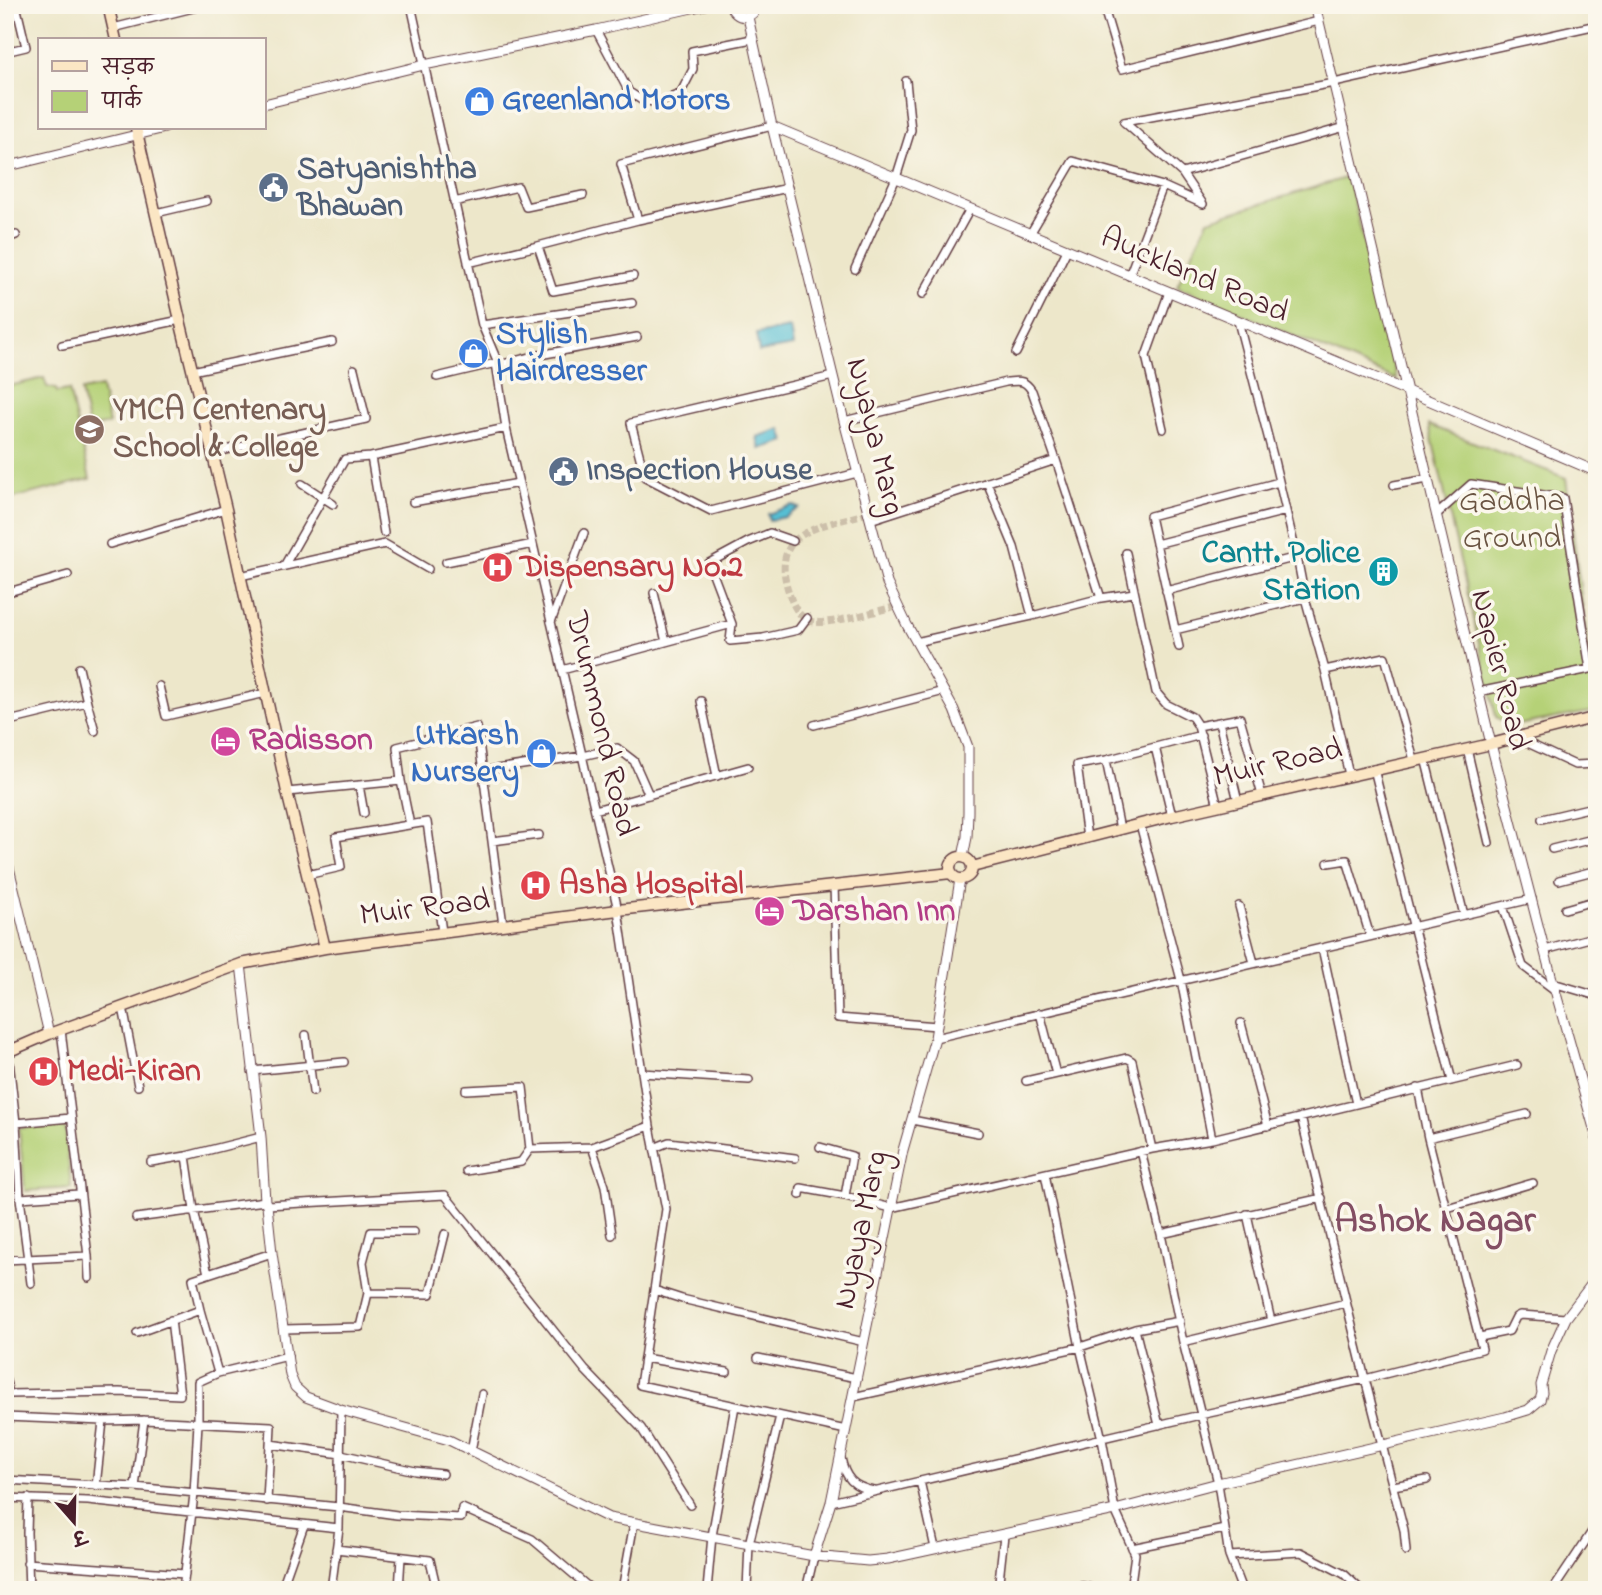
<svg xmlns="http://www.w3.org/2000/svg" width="1602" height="1595" font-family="'Indie Flower','Playpen Sans Deva',sans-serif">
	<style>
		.green { fill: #b5d177; stroke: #807851; stroke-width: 2 }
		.water { fill: #57bfd4; stroke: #506f80; stroke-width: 2 }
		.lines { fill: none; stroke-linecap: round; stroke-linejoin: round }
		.minor-tunnel { stroke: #ccbfaa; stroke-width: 7; stroke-dasharray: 7 3.5; stroke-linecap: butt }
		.minor-casing { stroke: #623d43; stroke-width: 10 }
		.tertiary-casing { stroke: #623d43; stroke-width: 11 }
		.secondary-casing { stroke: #623d43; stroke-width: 13 }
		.minor { stroke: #fff; stroke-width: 7 }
		.tertiary { stroke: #fff; stroke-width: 9 }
		.secondary { stroke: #fbe6c4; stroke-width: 10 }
		.labels { text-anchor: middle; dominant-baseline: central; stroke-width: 7; stroke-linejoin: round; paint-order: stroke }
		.shop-label { font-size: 32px; font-weight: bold; fill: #366cbe; stroke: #fbf7ec; text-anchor: start }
		.service-label { font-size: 32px; font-weight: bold; fill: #4e5e75; stroke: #fbf7ec; text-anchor: start }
		.street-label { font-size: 32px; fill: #4a1f2b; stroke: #fbf7ec }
		.education-label { font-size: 32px; font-weight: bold; fill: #785e54; stroke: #fbf7ec; text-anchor: start }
		.park-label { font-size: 32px; fill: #6a5442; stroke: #fbf7ec }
		.culture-label { font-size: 32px; font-weight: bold; fill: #0d838f; stroke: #fbf7ec; text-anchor: end }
		.health-label { font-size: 32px; font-weight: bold; fill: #be3a42; stroke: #fbf7ec; text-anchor: start }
		.hotel-label { font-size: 32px; font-weight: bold; fill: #b23c85; stroke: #fbf7ec; text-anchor: start }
		.district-label { font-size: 38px; font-weight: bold; fill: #834e63; stroke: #fbf7ec }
	</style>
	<rect width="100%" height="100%" fill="#fbf7ec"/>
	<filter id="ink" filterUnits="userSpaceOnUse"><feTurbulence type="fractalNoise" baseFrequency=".0143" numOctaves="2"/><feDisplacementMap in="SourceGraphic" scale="14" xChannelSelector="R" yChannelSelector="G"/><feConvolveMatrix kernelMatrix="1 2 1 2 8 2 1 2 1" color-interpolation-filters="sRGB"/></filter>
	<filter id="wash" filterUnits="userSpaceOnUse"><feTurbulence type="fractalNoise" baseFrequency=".00686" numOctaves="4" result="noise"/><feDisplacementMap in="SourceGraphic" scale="28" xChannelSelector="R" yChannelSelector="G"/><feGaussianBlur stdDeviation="1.57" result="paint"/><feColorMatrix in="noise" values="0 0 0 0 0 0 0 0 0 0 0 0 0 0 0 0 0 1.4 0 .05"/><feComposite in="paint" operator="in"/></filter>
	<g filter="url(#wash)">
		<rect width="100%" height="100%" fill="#ede7ca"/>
		<!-- green -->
		<path class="green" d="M1348 177 1397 380 1177 286 1208 220Z
			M44 378 47 387 56 389 57 392 69 390 90 479 5 500V387Z
			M101 387 109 424 89 428 81 391Z
			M1429 425 1566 478 1596 711 1512 726 1496 717Z
			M65 1125 71 1188 25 1191 19 1128Z"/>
		<!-- water -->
		<path class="water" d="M790 328 793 346 759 352 756 334Z
			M781 429 785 441 760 449 757 437Z
			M792 505 799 508 785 517 769 520 768 514Z"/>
	</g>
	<g filter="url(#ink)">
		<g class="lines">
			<!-- minor-tunnel -->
			<path class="minor-tunnel" d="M868 513C820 527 766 530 790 596 794 608 801 620 814 622 831 625 879 610 898 606"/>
			<defs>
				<path id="minor" d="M411 5 482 325 499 365 496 363 506 428 618 910 650 1126 666 1209 640 1385 846 1430
					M1103 5 1122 69 1319 21
					M113 28 205 5
					M596 30 629 92 643 101 659 102 680 94 693 69 692 51 752 39
					M5 52 26 47 16 5
					M1124 122 1334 83 1597 25
					M772 126 621 164 638 220 788 188
					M1182 173 1345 127
					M454 202 518 187 526 207 583 195
					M156 213 207 201
					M1030 234 1073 161 1163 186 1203 204 1182 173 1124 122
					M5 239 16 235
					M538 246 638 220
					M468 263 538 246 553 291 633 276
					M855 269 896 178 911 130 906 81
					M1129 276 1163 186
					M923 294 970 209
					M1238 321 1273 456 1297 557 1305 598 1325 670 1349 775
					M482 325 632 303
					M62 345 180 320
					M1016 353 1067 250
					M5 356 9 355
					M499 365 534 356 637 337
					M192 371 332 342
					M833 376 631 423 645 477 711 511 857 473
					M437 377 496 363
					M844 421 1006 382C1020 381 1024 379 1032 391L1056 460 1101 598
					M1163 429 1146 356 1169 292
					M212 453 366 419 354 369
					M987 482 1014 547 1032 616
					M302 484 333 504
					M1394 485 1428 479
					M413 502 519 483
					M1436 515 1471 484 1563 498 1590 669 1478 692
					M870 520 1056 460
					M384 533 371 457 506 428
					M110 544 226 509
					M1156 544 1286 511
					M1126 553 1156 692 1166 704 1192 717 1198 726 1218 806
					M446 562 533 544
					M284 566 345 459 371 457
					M240 576 385 544 428 569
					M1166 591 1297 557
					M5 593 68 575
					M654 593 666 642
					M551 622 584 533
					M732 624 709 563 748 542 770 533 793 541
					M1175 630 1305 598
					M916 642 1032 616 1101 598 1134 593
					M1179 647 1150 516 1279 482
					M562 670 732 624 730 641 763 638 798 630 807 618
					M1325 670 1385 657 1414 760
					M159 686 166 716 266 693
					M701 701 717 776
					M87 702 95 731
					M5 722 87 702 79 668
					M1219 722 1238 801
					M814 725 944 691
					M1198 726 1240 718 1262 795
					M1517 738 1575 765 1597 764
					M1155 747 1172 816
					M1467 749 1489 843
					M1425 758 1464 915
					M1106 760 1120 829
					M1374 769 1452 1081
					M483 771 582 756 617 748 634 761 649 795
					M359 785 364 813
					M287 792 401 781
					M595 810 748 767
					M1542 819 1597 806
					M1140 824 1181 980 1212 1139
					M410 825 401 781 397 747 477 727 503 925
					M1087 838 1077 765 1106 760 1201 735
					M492 841 539 835
					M1552 849 1597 838
					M1328 863 1347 860 1370 936
					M307 875 341 867 336 837 427 822 442 932
					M1559 880 1597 870
					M834 885 838 1018 937 1026
					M1239 906 1254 963
					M1503 906 1523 966 1556 991
					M1565 909 1597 900
					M1322 948 1356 1104
					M1545 950 1597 936
					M1553 983 1597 996
					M123 1007 138 1086
					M1040 1013 1056 1074
					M1241 1023 1268 1126
					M61 1030 88 1256 89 1278
					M306 1035 313 1092
					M935 1038 1532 899
					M8 1052 16 1123 20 1198 31 1283
					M252 1071 344 1062
					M642 1073 749 1080
					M1026 1081 1127 1058 1132 1061 1152 1149
					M466 1090 523 1087 530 1149
					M1301 1117 1365 1379 1404 1530 1406 1551
					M912 1120 978 1133
					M16 1123 71 1118
					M1428 1138 1527 1114
					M592 1147 605 1186 612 1235
					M820 1147 852 1156 845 1196
					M654 1148 669 1142 795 1158
					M1141 1151 1161 1234 1183 1342 1218 1483 1229 1556 1242 1590
					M186 1156 194 1210 208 1274
					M151 1162 186 1156 261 1137
					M466 1171 521 1162 530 1149 592 1147 650 1126
					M1045 1174 1080 1347 1102 1439 1115 1510 1135 1554 1130 1590
					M800 1195 801 1188 845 1196 891 1208 1152 1149 1212 1139 1517 1065
					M20 1198 79 1194
					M267 1205 445 1195 585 1370 641 1428 690 1505
					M1447 1208 1533 1183
					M1247 1214 1271 1321
					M136 1218 265 1201
					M1161 1234 1322 1198
					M5 1260 88 1256
					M654 1290 682 1299 864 1342
					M368 1293 430 1294 445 1234
					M284 1329 360 1327 368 1293 363 1262 371 1232H414
					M1135 1329 1159 1425
					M137 1333 200 1310
					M1480 1337 1509 1331 1516 1317 1520 1315 1566 1318
					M1183 1342 1346 1303
					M644 1358 727 1372
					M758 1358 857 1378
					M218 1373 200 1310 193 1279 272 1253
					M5 1377 9 1394 119 1392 180 1395 171 1320
					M853 1397 1080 1347 1135 1329 1180 1321
					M5 1417 103 1421 144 1420 271 1426 267 1501
					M270 1444 341 1454 415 1471 443 1474
					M471 1451 482 1394
					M841 1458C845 1478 853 1487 874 1491
					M5 1480 135 1487 339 1507 397 1515 461 1518 462 1508 532 1539 592 1590
					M920 1481 935 1548
					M96 1486 103 1421
					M1393 1486 1427 1480
					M135 1487 144 1420
					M5 1498 88 1501 339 1528
					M28 1498 27 1533 29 1590
					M831 1502 1200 1415 1365 1379 1482 1349 1428 1138 1418 1088
					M1132 1548 1225 1529
					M336 1549 430 1560 437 1590
					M1229 1556 1301 1552 1344 1574 1361 1590
					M27 1563 185 1574
					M183 1590 194 1494 198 1423V1382L218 1373 288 1356
					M281 1590 304 1525
					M331 1590 339 1528 341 1410
					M399 1590 401 1557
					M622 1590 634 1523
					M707 1590 712 1536 735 1406
					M747 1590 749 1544 780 1416
					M806 1590 814 1556
					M998 1590 1004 1535
					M1081 1590 1082 1586 1100 1590
					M1553 1590 1597 1524"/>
				<path id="tertiary" d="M730 5C737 21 752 20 758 5
					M1315 5 1491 744 1553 983 1597 1139
					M748 17 772 126 844 421 887 583 907 625 954 710 968 747V812L967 837 963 857
					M264 104 424 65 596 30 705 5
					M772 126 1407 391 1597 472
					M5 167 165 128
					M5 851 49 1034
					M241 964 261 1137 265 1201 267 1205 272 1253 290 1375 295 1387 306 1397 341 1410 449 1440 609 1518 814 1556 868 1561 888 1559 1115 1510 1218 1483 1505 1417 1528 1410 1540 1400 1542 1393 1541 1385 1551 1351 1566 1318 1597 1277
					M814 1556 831 1502 903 1150 935 1038 960 879"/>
				<path id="secondary" d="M108 5 116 40
					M136 128 180 320 226 509 287 792 325 948
					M950 868a11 11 0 1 1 22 0a11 11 0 1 1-22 0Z
					M972 867 1172 816 1491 744 1597 717
					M5 1053 49 1034 241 964 325 948 618 910 951 873"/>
			</defs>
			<!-- minor casing -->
			<use href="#minor" class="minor-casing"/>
			<!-- tertiary casing -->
			<use href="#tertiary" class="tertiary-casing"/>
			<!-- secondary casing -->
			<use href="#secondary" class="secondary-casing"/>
			<!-- minor -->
			<use href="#minor" class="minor"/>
			<!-- tertiary -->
			<use href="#tertiary" class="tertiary"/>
			<!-- secondary -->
			<use href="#secondary" class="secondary"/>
		</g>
	</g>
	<!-- icons -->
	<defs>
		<symbol id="shop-disc" viewBox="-11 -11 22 22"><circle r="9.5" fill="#3f7fe0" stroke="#fbf7ec"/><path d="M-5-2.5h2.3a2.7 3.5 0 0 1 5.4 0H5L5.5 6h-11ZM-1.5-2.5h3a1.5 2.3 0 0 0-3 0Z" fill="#fff"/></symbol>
		<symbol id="civic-disc" viewBox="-11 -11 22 22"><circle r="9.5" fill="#5c6f8a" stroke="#fbf7ec"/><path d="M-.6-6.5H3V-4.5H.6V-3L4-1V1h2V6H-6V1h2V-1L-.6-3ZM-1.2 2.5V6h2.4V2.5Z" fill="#fff"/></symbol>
		<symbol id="school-disc" viewBox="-11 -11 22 22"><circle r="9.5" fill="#8d6e63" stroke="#fbf7ec"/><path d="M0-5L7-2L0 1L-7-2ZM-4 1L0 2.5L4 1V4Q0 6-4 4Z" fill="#fff"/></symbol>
		<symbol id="hospital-disc" viewBox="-11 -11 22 22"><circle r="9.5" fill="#e0444e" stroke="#fbf7ec"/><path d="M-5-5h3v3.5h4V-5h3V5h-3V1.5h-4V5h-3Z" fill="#fff"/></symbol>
		<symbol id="building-disc" viewBox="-11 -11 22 22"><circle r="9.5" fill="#0f9aa8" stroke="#fbf7ec"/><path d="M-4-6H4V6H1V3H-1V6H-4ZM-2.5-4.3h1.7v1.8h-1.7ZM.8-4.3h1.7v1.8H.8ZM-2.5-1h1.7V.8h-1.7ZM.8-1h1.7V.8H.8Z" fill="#fff"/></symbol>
		<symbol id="hotel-disc" viewBox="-11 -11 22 22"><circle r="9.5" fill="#d1479c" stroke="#fbf7ec"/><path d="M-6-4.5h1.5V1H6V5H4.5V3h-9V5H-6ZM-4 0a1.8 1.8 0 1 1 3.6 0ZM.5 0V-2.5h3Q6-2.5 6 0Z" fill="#fff"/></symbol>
	</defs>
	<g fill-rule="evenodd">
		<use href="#shop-disc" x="462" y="84" width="35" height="35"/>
		<use href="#civic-disc" x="256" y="170" width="35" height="35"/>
		<use href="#shop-disc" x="456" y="336" width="35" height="35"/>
		<use href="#school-disc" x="72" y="412" width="35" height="35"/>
		<use href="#civic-disc" x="546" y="454" width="35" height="35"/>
		<use href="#hospital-disc" x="480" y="550" width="35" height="35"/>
		<use href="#building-disc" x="1366" y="554" width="35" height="35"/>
		<use href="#hotel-disc" x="208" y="724" width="35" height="35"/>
		<use href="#shop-disc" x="524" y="736" width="35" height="35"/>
		<use href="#hospital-disc" x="518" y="868" width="35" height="35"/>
		<use href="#hotel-disc" x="752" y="894" width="35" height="35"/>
		<use href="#hospital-disc" x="26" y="1054" width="35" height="35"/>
	</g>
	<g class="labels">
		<!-- shop labels -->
		<g class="shop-label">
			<text x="502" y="101">Greenland Motors</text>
			<text x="496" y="335">Stylish<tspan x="496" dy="37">Hairdresser</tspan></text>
			<text x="519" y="736" text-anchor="end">Utkarsh<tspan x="519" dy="37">Nursery</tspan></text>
		</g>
		<!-- service labels -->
		<g class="service-label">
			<text x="297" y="170">Satyanishtha<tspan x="297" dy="37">Bhawan</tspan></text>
			<text x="586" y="471">Inspection House</text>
		</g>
		<!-- street labels -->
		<g class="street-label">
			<text transform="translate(1194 276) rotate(23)">Auckland Road</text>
			<text transform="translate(874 437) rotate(76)">Nyaya Marg</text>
			<text transform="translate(1499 670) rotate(76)">Napier Road</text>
			<text transform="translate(600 724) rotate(77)">Drummond Road</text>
			<text transform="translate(1278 764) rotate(-13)">Muir Road</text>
			<text transform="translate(425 909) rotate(-7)">Muir Road</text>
			<text transform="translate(862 1230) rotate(-78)">Nyaya Marg</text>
		</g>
		<!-- education labels -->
		<g class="education-label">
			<text x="113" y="411">YMCA Centenary<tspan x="113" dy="37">School &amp; College</tspan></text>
		</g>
		<!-- park labels -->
		<g class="park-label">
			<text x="1512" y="502">Gaddha<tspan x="1512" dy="37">Ground</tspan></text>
		</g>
		<!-- culture labels -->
		<g class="culture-label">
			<text x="1360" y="554">Cantt. Police<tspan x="1360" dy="37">Station</tspan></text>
		</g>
		<!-- health labels -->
		<g class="health-label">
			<text x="520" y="568">Dispensary No.2</text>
			<text x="559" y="885">Asha Hospital</text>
			<text x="67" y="1072">Medi-Kiran</text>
		</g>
		<!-- hotel labels -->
		<g class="hotel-label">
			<text x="249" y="741">Radisson</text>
			<text x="793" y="912">Darshan Inn</text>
		</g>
		<!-- district labels -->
		<g class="district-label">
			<text x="1435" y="1222">Ashok Nagar</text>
		</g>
	</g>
	<!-- margin -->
	<rect width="1602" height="1595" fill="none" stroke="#fbf7ec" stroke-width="28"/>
	<!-- legend -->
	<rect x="38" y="38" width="228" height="91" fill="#fbf7ec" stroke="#b4a19f" stroke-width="2"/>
	<rect x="52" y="61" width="35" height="10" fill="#fbe6c4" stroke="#b4a19f" stroke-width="2"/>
	<text x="102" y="74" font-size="21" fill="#4a1f2b">सड़क</text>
	<rect x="52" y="91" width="35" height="21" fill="#b5d177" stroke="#b4a19f" stroke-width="2"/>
	<text x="102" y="108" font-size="21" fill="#4a1f2b">पार्क</text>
	<!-- north arrow -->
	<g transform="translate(74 1522) rotate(160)" stroke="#fbf7ec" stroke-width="5" paint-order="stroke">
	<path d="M0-5L12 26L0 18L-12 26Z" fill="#4a1f2b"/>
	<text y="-10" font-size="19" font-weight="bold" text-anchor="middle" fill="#4a1f2b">उ</text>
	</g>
</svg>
